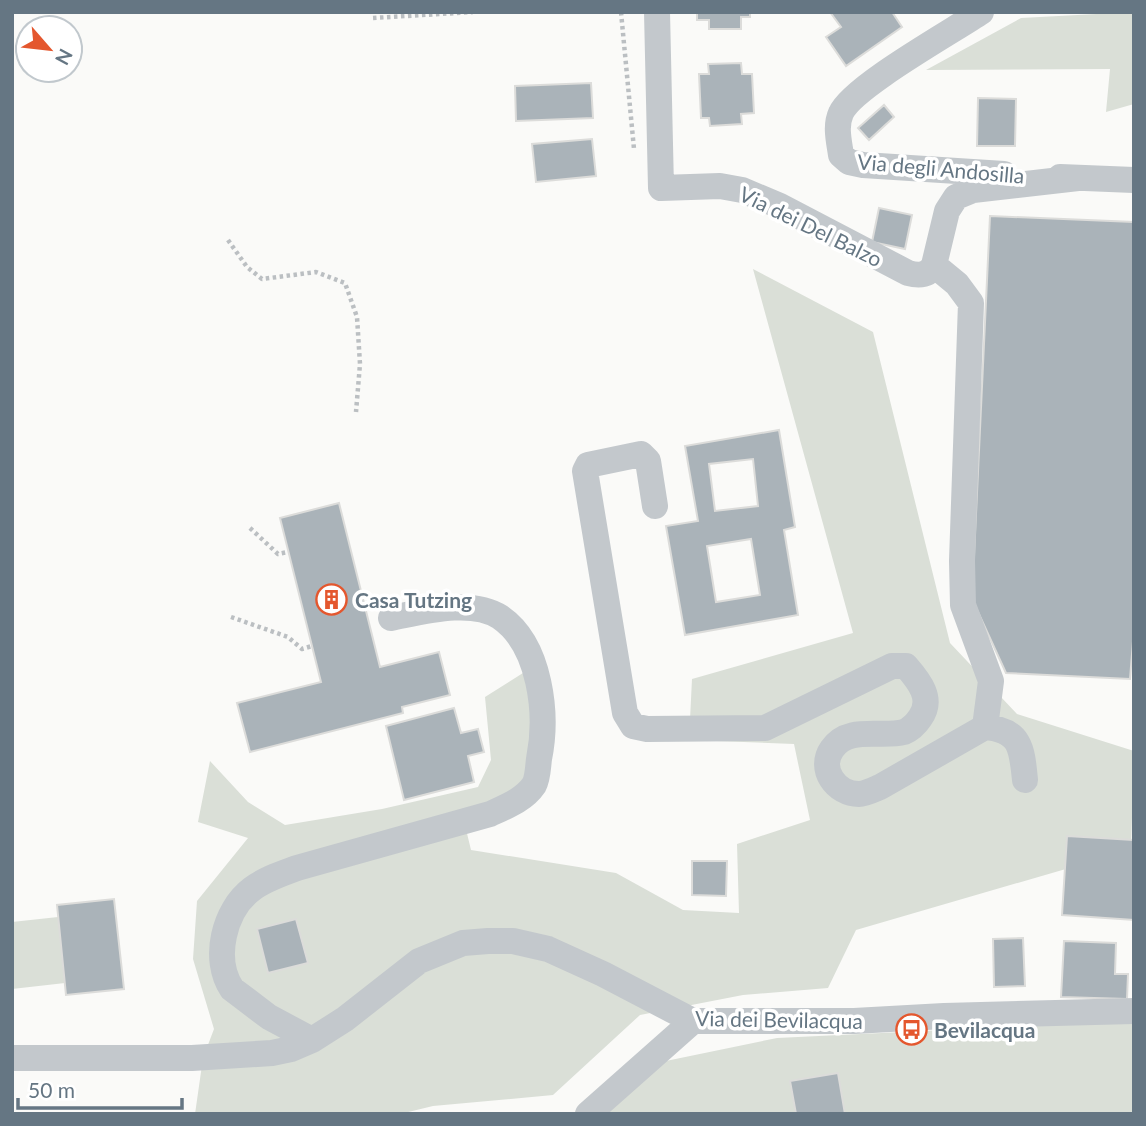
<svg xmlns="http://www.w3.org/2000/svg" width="1146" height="1126" font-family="Lato,sans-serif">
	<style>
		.green { fill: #dadfd7 }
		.building { fill: #aab3b9; stroke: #dcdcda; stroke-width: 2; fill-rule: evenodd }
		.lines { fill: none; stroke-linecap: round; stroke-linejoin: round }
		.path { stroke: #bbbfc2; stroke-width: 4.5; stroke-dasharray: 3.5 3.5; stroke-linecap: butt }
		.minor { stroke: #c3c8cc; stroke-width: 26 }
		.labels { text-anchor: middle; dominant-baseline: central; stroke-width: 7; stroke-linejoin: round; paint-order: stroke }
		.street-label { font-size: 21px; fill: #657683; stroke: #fff }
		.poi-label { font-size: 21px; font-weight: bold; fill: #657683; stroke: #fff; text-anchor: start }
	</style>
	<rect width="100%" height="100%" fill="#fafaf8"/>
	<!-- green -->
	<path class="green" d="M1134 12V104L1106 112 1110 69 926 70 1021 18Z
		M753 269 873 332 950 643 1017 714 1134 751 1131 850 856 930 828 988 743 995 640 1015 553 1095 433 1106 400 1114H195L203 1058 214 1029 193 959 197 901 248 838 198 822 210 761 248 802 285 825 382 809 478 787 491 760 485 697 523 673 533 704 534 765 519 793 463 817 471 850 616 873 683 910 739 913 737 844 810 820 794 744 689 740 692 679 853 633Z
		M58 917 65 983 12 989V922Z
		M1134 1021V1114H606L661 1062 777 1038Z"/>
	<!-- building -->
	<path class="building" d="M697 12H750V17H741V29H709V20H697Z
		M830 12H892L902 27 846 66 826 37 841 27Z
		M741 63 742 74H752L754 113 741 114 742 124 710 126 709 118H701L699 74H709L708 64Z
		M591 83 593 118 516 121 515 86Z
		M978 98 1016 99 1015 146H977Z
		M884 105 894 117 869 140 858 128Z
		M592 139 596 176 536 182 532 144Z
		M879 208 912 215 905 249 872 242Z
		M990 216 1134 222V629L1130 679 1006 673 972 599Z
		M779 430 795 527 784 530 798 615 685 635 666 526 698 521 685 446ZM753 459 758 506 715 511 709 464ZM751 539 760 595 716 602 707 546Z
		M339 503 380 667 439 652 450 695 402 707 403 713 250 752 237 703 321 682 280 518Z
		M454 708 461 733 478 729 484 752 468 756 474 782 404 800 386 726Z
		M1067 836 1134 840V920L1062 915Z
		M692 861H727L726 896 692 895Z
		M114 899 124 989 66 995 57 905Z
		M296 919 308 963 268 973 257 929Z
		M1023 938 1025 986 994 987 993 939Z
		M1064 941 1116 943 1115 974H1128L1127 999 1061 997Z
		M838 1073 845 1114H796L790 1081Z"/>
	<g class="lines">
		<!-- path -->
		<path class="path" d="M621 12 634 149
			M373 18 473 12
			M228 240 247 267 262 279 316 272 345 283 357 317 360 364 356 412
			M250 528 278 554 288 552
			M231 617 288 637 302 649 312 646"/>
		<!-- minor -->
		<path class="minor" d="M657 12 661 188 720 186 742 190 780 206 908 273C919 276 928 276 934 265L947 211 956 197 973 190 1078 178
			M981 12C953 31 852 87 841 113 835 126 839 141 841 155L849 162 863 165 1004 174
			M1060 177 1134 180
			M934 265 957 284 971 303 962 561 963 605 991 681 985 727
			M655 506 648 461 641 454 588 465 585 471 625 713 633 726 647 729 765 728 892 666H906C919 681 934 699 920 718 916 724 911 729 904 732 881 738 848 725 832 749 818 769 836 794 859 794 865 794 873 790 880 787L985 727C1021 730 1022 749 1025 780
			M312 1040 269 1017 232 989C212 959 224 910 252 889 265 879 281 874 297 868L490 814C505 807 524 800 534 785 538 778 538 766 539 759 548 715 541 645 500 617 471 598 422 612 391 618
			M12 1058H192L272 1053 291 1049 312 1040 345 1019 419 961 463 943 488 941H513L548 949 603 974 693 1021H854L944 1016 1134 1011
			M588 1114 693 1021"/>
	</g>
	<!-- icons -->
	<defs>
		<symbol id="building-ring" viewBox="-11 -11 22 22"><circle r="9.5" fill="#fff" stroke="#e4572e" stroke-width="1.5"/><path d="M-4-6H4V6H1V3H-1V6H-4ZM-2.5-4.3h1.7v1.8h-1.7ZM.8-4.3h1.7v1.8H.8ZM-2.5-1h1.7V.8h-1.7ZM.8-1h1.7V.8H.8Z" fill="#e4572e"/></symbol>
		<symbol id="bus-ring" viewBox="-11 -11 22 22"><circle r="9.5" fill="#fff" stroke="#e4572e" stroke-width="1.5"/><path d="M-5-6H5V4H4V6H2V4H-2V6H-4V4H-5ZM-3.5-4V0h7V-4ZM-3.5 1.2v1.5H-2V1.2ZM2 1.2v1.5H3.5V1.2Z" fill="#e4572e"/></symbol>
	</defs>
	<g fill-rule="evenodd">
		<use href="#building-ring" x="314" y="582" width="35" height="35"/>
		<use href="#bus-ring" x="894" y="1012" width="35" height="35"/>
	</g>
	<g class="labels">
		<!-- street labels -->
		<g class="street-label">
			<text transform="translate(941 168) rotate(5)">Via degli Andosilla</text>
			<text transform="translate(811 226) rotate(26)">Via dei Del Balzo</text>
			<text transform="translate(779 1019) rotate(1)">Via dei Bevilacqua</text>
		</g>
		<!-- poi labels -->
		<g class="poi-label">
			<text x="355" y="599">Casa Tutzing</text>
			<text x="934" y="1029">Bevilacqua</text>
		</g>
	</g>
	<!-- border -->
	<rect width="1146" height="1126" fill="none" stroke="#657683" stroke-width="28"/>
	<!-- north arrow -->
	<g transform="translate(49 49) rotate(118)"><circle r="33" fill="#ffffff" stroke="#c1c8cd" stroke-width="2"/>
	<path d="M0-5L12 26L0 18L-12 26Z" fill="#e4572e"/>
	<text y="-10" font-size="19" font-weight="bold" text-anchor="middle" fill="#657683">N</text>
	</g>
	<!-- scale -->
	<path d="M18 1098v10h164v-10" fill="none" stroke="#657683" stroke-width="3.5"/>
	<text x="28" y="1098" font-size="21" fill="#657683" stroke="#ffffff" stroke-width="5" paint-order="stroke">50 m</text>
</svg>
